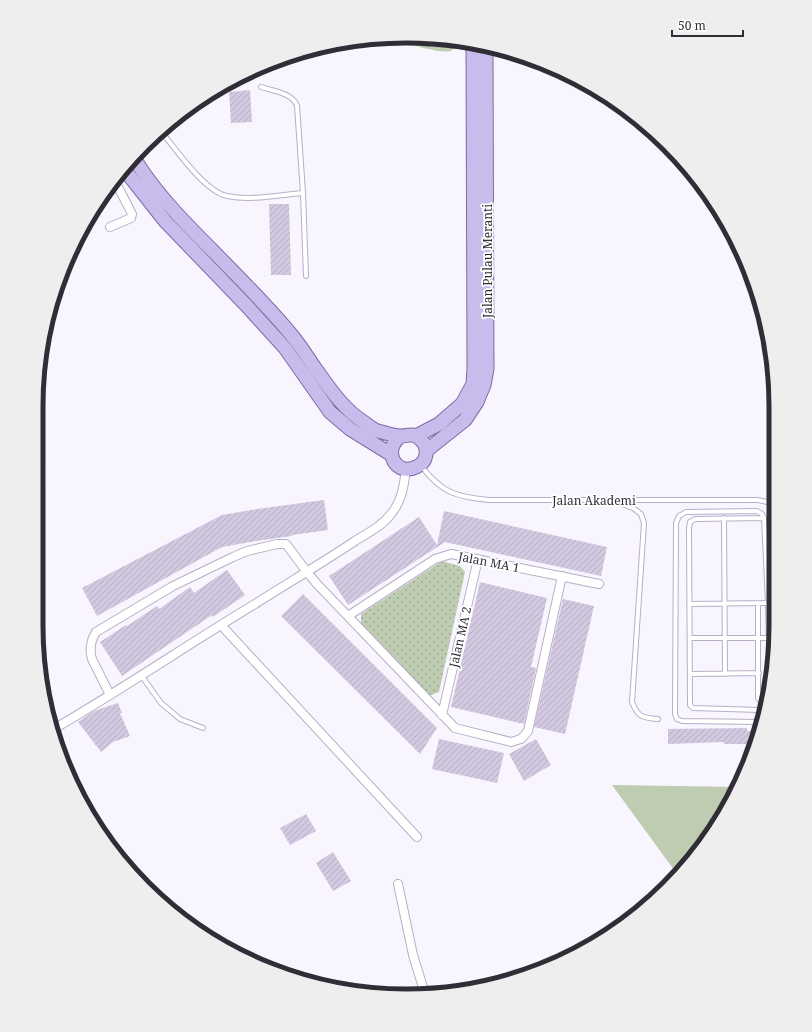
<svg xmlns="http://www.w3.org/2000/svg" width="812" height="1032" font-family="'Noto Serif',serif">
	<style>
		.green { fill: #beccb2 }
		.cemetery { fill: url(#cemetery-stones) }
		.park { fill: url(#park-dots) }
		.building { fill: url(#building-hatch) }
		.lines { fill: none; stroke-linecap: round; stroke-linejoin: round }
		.lane-casing { stroke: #b7afc7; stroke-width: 6 }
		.street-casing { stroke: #b7afc7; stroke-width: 10 }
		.primary-casing { stroke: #7b6da4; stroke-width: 15 }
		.lane { stroke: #fff; stroke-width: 4 }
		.street { stroke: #fff; stroke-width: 8 }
		.primary { stroke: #c8bcec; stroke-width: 13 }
		.labels { text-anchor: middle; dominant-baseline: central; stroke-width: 3.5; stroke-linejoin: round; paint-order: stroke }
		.street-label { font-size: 12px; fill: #302d36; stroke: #fff }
		.rim { fill: none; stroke: #302d36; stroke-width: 5 }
	</style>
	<defs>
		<pattern id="cemetery-stones" width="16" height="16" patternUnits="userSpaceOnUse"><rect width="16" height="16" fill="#beccb2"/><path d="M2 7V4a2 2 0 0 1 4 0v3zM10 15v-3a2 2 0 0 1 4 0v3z" fill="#9ba692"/></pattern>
		<pattern id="park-dots" width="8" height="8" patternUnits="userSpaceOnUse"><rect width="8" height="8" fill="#beccb2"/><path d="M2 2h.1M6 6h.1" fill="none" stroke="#9ba692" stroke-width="1.8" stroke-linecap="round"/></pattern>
		<pattern id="building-hatch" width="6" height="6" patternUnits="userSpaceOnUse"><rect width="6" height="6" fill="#d2c9e1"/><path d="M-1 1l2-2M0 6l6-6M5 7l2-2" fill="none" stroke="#b5adc2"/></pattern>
	</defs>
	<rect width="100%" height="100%" fill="#f8f5ff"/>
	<!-- green -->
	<path class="green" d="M612 785 738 787 714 832 677 874Z"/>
	<!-- cemetery -->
	<path class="cemetery" d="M430 37 458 41C457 45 454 49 450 51 439 54 402 42 390 38Z"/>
	<!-- park -->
	<path class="park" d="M442 561 460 566 465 572 439 692 429 696 361 625V614Z"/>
	<!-- building -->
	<path class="building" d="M250 90 252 122 231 123 229 92Z
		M269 204H289L291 275H271Z
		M324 500 328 530 292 535V536L256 541 222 547 97 616 82 588 222 515 257 509Z
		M444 511 607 547 601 576 445 542 348 605 329 576 419 517 437 545Z
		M227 570 245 595 213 617 212 615 122 676 100 642 126 625 127 626 157 606 159 609 190 587 194 593Z
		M480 582 547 598 531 667 536 668 524 724 451 707Z
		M303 594 437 728 420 754 281 616Z
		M563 599 594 606 565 734 534 727Z
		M118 703 122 713H120L130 736 113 742 101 752 78 722 94 711Z
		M747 728V731H759L755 744H724V742L668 744V729Z
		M439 739 504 753 497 783 432 769Z
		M536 739 551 765 524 781 509 754Z
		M306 814 316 831 290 845 280 828Z
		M333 852 351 881 333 891 316 863Z"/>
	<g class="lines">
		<defs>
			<path id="lane" d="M160 130C175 148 204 191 227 196 251 201 279 195 303 193L297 106C293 93 273 91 261 87
				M303 193 306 276
				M422 467C442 493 457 497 489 500H757L768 502 776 510
				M614 501 633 508 641 514 644 523 632 702C638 717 642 718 658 719
				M724 518 725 674
				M689 604 768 603
				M758 604V698L763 705
				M690 638H769
				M690 674 759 673
				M141 675 161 703 180 719 203 728
				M760 710 693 708 690 705 689 528 690 522 695 519 764 518
				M763 719C758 712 761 705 768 702
				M761 722 682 721 677 719 675 714 676 523 679 516 686 512 757 511 762 514 764 518 768 603 770 687"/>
			<path id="street" d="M110 227 131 218 132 214 114 179
				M348 616 435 559 451 554 599 584
				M221 625 417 837
				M110 695 92 659C89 649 91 640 96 632L173 586 233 557 247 551 277 544H286L307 572 317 584 455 728 511 742 521 739 528 731 562 576
				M442 715 478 559
				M52 730C121 690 187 645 255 604 288 583 322 563 355 541 368 533 382 526 391 514 402 501 404 485 406 469
				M398 884 413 955 425 994"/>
			<path id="primary" d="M134 158C155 193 186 224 214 252 241 280 270 308 294 338 302 348 308 358 315 368 330 389 343 409 365 423 369 426 374 430 378 431 385 433 392 435 399 436 408 437 412 431 421 440 430 448 427 463 416 467 396 477 381 450 401 436
				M124 169 165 221 246 305 285 348 330 412 350 429 392 455
				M416 436 439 424 462 404 473 384 474 369 473 44
				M426 451 465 420 477 402 484 385 487 369 486 46"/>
		</defs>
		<!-- lane casing -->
		<use href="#lane" class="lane-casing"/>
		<!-- street casing -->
		<use href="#street" class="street-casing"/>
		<!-- primary casing -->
		<use href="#primary" class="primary-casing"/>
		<!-- lane -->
		<use href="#lane" class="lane"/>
		<!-- street -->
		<use href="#street" class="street"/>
		<!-- primary -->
		<use href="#primary" class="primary"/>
	</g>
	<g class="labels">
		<!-- street labels -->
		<g class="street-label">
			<text transform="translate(487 261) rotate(-90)">Jalan Pulau Meranti</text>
			<text x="594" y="500">Jalan Akademi</text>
			<text transform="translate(489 562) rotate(11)">Jalan MA 1</text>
			<text transform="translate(460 637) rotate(-77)">Jalan MA 2</text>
		</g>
	</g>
	<!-- crop -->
	<path d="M0 0H812V1032H0ZM406 43H406A363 363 0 0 1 769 406V626A363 363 0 0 1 406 989H406A363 363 0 0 1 43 626V406A363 363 0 0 1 406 43Z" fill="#eeeeef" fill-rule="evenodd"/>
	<path class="rim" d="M406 43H406A363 363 0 0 1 769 406V626A363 363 0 0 1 406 989H406A363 363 0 0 1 43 626V406A363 363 0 0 1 406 43Z"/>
	<!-- scale -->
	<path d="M672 30v6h71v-6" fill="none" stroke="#302d36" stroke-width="2"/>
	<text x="678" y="30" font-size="12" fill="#302d36" stroke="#ffffff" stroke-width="3" paint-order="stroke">50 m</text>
</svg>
